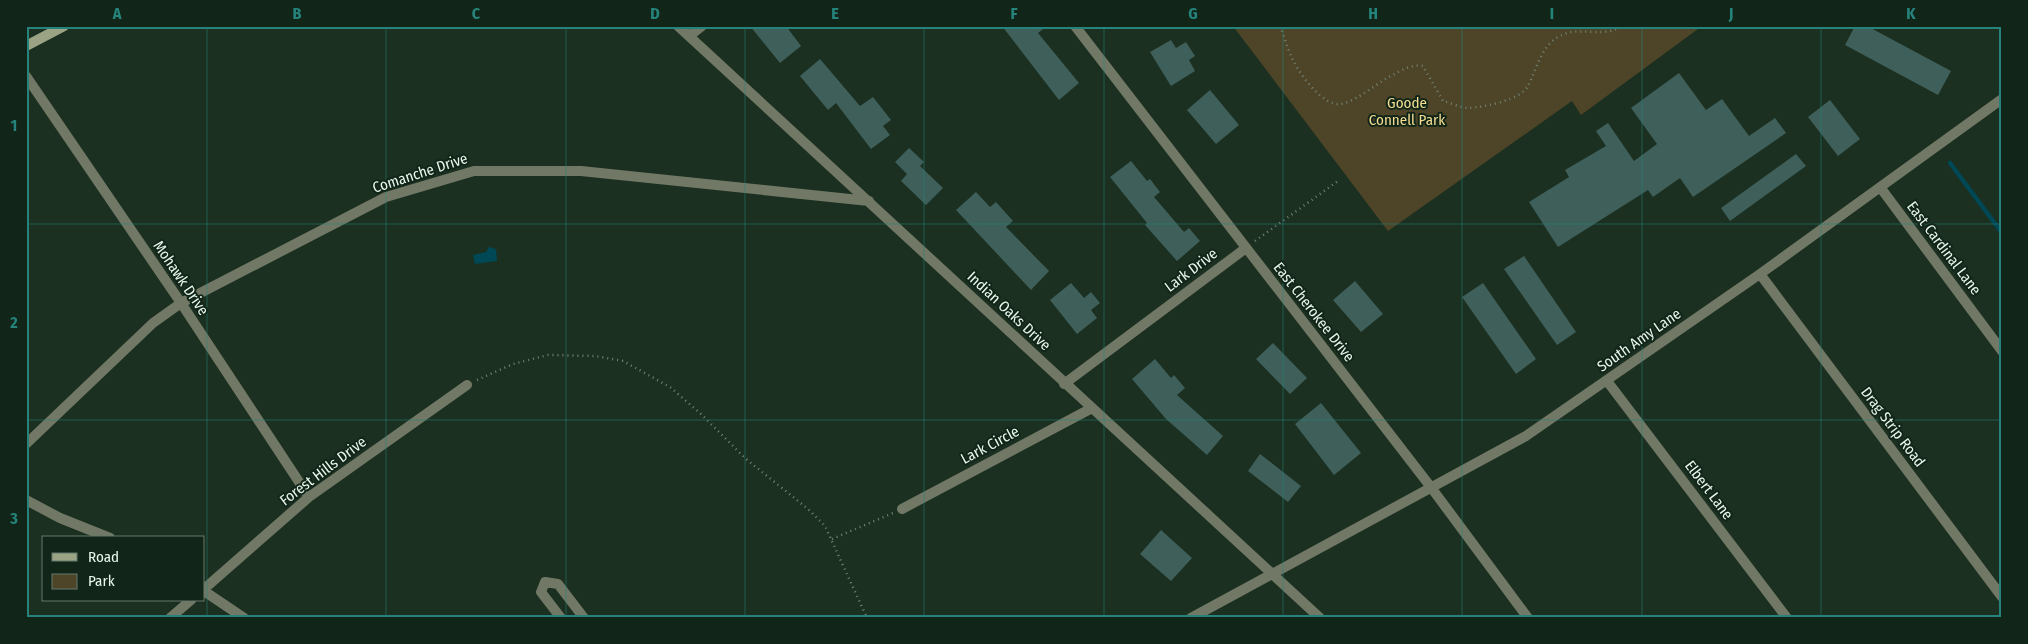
<svg xmlns="http://www.w3.org/2000/svg" width="2028" height="644" font-family="'Fira Sans Condensed',sans-serif">
	<style>
		.green { fill: #4e4427 }
		.water { fill: #004856 }
		.lines { fill: none; stroke-linecap: round; stroke-linejoin: round }
		.stream { stroke: #004856; stroke-width: 4.5 }
		.building { fill: #3f5f5a }
		.path { stroke: #728477; stroke-width: 2.5; stroke-dasharray: 1 4; stroke-linecap: butt }
		.street { stroke: #717865; stroke-width: 10 }
		.secondary { stroke: #9aa485; stroke-width: 10 }
		.grid { fill: none; stroke: #25837b; stroke-width: 1; stroke-opacity: 0.55 }
		.labels { text-anchor: middle; dominant-baseline: central; stroke-width: 4; stroke-linejoin: round; paint-order: stroke }
		.park-label { font-size: 15px; fill: #f4dc92; stroke: #112618 }
		.street-label { font-size: 15px; fill: #e9f6ec; stroke: #112618 }
		.neatline { fill: none; stroke: #25837b; stroke-width: 2 }
		.grid-label { font-size: 16px; text-anchor: middle; font-weight: bold; fill: #25837b }
	</style>
	<rect width="100%" height="100%" fill="#1b3021"/>
	<!-- green -->
	<path class="green" d="M1233 26H1702L1581 115 1572 101 1388 231Z"/>
	<!-- water -->
	<path class="water" d="M489 247 496 249 497 261 475 264 473 255 486 252Z"/>
	<g class="lines">
		<!-- stream -->
		<path class="stream" d="M1950 163 2002 233"/>
	</g>
	<!-- building -->
	<path class="building" d="M750 26H786L801 46 780 63Z
		M1002 26H1047L1038 33 1079 83 1059 100Z
		M1855 26H1867L1951 71 1938 95 1845 45Z
		M1171 40 1176 48 1186 42 1195 56 1189 60 1195 71 1171 86 1150 52Z
		M820 59 860 106 873 97 891 120 883 126 890 135 871 149 836 103 828 110 800 76Z
		M1679 73 1706 110 1722 99 1749 136 1775 118 1786 133 1693 197 1680 178 1653 197 1648 190 1558 247 1529 202 1569 177 1565 170 1606 146 1596 131 1608 123 1634 161 1657 144 1631 108Z
		M1210 90 1239 125 1216 144 1187 110Z
		M1830 100 1860 139 1838 156 1808 117Z
		M909 148 924 162 920 166 943 188 926 205 901 181 907 174 895 162Z
		M1796 154 1806 166 1730 221 1721 208Z
		M1131 161 1147 181 1150 179 1160 192 1154 197 1184 232 1189 228 1200 241 1177 261 1145 225 1147 223 1110 177Z
		M976 192 990 207 996 202 1013 221 1006 227 1049 271 1031 290 956 210Z
		M1524 256 1576 332 1557 345 1504 269Z
		M1355 281 1383 314 1361 332 1333 300Z
		M1071 283 1084 298 1091 292 1100 303 1091 310 1097 318 1077 334 1050 300Z
		M1483 283 1536 359 1516 374 1462 297Z
		M1273 343 1307 378 1290 394 1256 359Z
		M1155 359 1171 378 1174 375 1185 388 1177 395 1223 436 1207 455 1166 419 1132 379Z
		M1321 403 1361 453 1334 475 1295 424Z
		M1260 454 1301 486 1288 502 1248 471Z
		M1161 530 1192 558 1171 581 1140 554Z"/>
	<g class="lines">
		<!-- path -->
		<path class="path" d="M1280 26C1285 38 1288 51 1294 62 1301 76 1324 107 1341 104 1359 100 1375 84 1391 76 1402 70 1411 64 1423 66L1443 101C1451 103 1461 108 1469 108 1484 107 1521 100 1528 86 1537 69 1541 45 1560 36 1579 25 1603 39 1622 26
			M1255 241 1338 181
			M477 380 513 364 548 355 595 356 623 361 670 387 702 415 746 459 808 509 825 526 867 618
			M832 539 893 513"/>
		<!-- street -->
		<path class="street" d="M678 26 1320 618
			M1075 26 1430 486 1528 618
			M689 36 702 26
			M26 76 181 303 309 497
			M1880 187 2002 351
			M1760 274 2002 597
			M1607 381 1787 618
			M1064 384 1246 248
			M26 444 153 323 181 303 386 197 474 171H581L869 201
			M26 500 60 518 110 538
			M902 509 1092 408
			M204 589 309 497 467 385
			M204 591 244 618
			M170 618 191 600
			M561 618 541 592 545 582 558 584 584 618
			M1191 618 1526 436 1760 274 2002 99"/>
		<!-- secondary -->
		<path class="secondary" d="M26 46 64 26"/>
	</g>
	<!-- grid -->
	<path class="grid" d="M207 26V618M386 26V618M566 26V618M745 26V618M924 26V618M1104 26V618M1283 26V618M1462 26V618M1642 26V618M1821 26V618M26 224H2002M26 420H2002"/>
	<g class="labels">
		<!-- park labels -->
		<g class="park-label">
			<text x="1407" y="103">Goode<tspan x="1407" dy="17">Connell Park</tspan></text>
		</g>
		<!-- street labels -->
		<g class="street-label">
			<text transform="translate(420 173) rotate(-18)">Comanche Drive</text>
			<text transform="translate(1944 248) rotate(53)">East Cardinal Lane</text>
			<text transform="translate(1191 270) rotate(-37)">Lark Drive</text>
			<text transform="translate(181 278) rotate(56)">Mohawk Drive</text>
			<text transform="translate(1009 311) rotate(43)">Indian Oaks Drive</text>
			<text transform="translate(1314 312) rotate(52)">East Cherokee Drive</text>
			<text transform="translate(1639 340) rotate(-35)">South Amy Lane</text>
			<text transform="translate(1893 427) rotate(53)">Drag Strip Road</text>
			<text transform="translate(990 445) rotate(-28)">Lark Circle</text>
			<text transform="translate(323 471) rotate(-37)">Forest Hills Drive</text>
			<text transform="translate(1709 490) rotate(53)">Elbert Lane</text>
		</g>
	</g>
	<!-- border -->
	<rect width="2028" height="644" fill="none" stroke="#112618" stroke-width="55"/>
	<!-- legend -->
	<rect x="42" y="536" width="162" height="65" fill="#112618" stroke="#67796d"/>
	<rect x="52" y="553" width="25" height="8" fill="#9aa485" stroke="#67796d"/>
	<text x="88" y="562" font-size="15" fill="#e9f6ec">Road</text>
	<rect x="52" y="574" width="25" height="15" fill="#4e4427" stroke="#67796d"/>
	<text x="88" y="586" font-size="15" fill="#e9f6ec">Park</text>
	<rect x="28" y="28" width="1972" height="588" class="neatline"/>
	<g class="grid-label">
		<text x="117" y="19">A</text>
		<text x="297" y="19">B</text>
		<text x="476" y="19">C</text>
		<text x="655" y="19">D</text>
		<text x="835" y="19">E</text>
		<text x="1014" y="19">F</text>
		<text x="1193" y="19">G</text>
		<text x="1373" y="19">H</text>
		<text x="1552" y="19">I</text>
		<text x="1731" y="19">J</text>
		<text x="1911" y="19">K</text>
		<text x="14" y="131">1</text>
		<text x="14" y="328">2</text>
		<text x="14" y="524">3</text>
	</g>
</svg>
